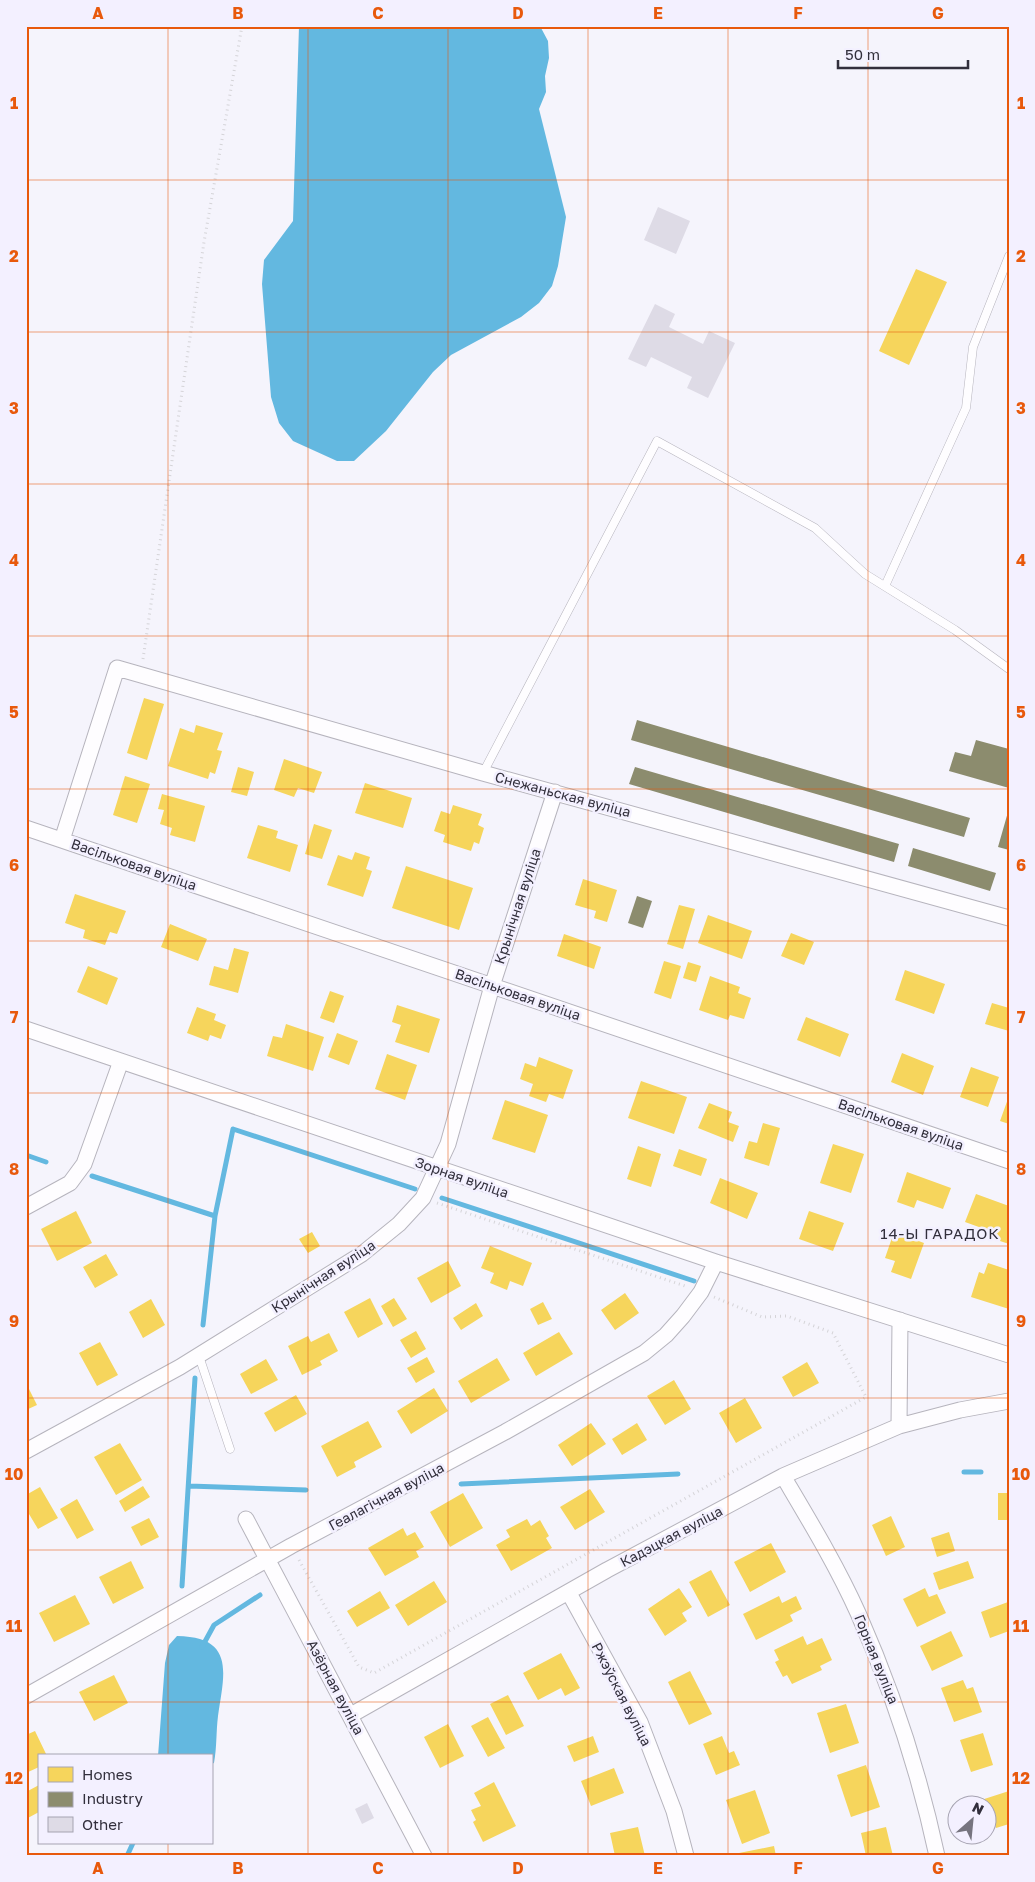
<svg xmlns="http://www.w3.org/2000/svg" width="1035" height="1882" font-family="'Golos Text',sans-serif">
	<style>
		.water { fill: #63b8e0 }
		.homes { fill: #f6d55c }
		.industry { fill: #8c8c6e }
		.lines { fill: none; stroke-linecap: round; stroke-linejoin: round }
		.stream { stroke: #63b8e0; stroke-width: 5 }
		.building { fill: #dedbe6 }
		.service-casing { stroke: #b6b4bd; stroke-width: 9 }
		.minor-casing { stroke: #b6b4bd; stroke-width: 17 }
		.path { stroke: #d5d4d8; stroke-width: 3; stroke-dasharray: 1 4; stroke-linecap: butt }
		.service { stroke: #fefdff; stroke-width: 8 }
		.minor { stroke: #fefdff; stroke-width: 15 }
		.grid { fill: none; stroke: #e8590c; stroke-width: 1; stroke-opacity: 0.55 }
		.labels { text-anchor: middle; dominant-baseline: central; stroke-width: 5; stroke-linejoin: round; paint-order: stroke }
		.street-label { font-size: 14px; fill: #322f3c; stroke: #f3f0ff }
		.neighbourhood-label { font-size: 15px; letter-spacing: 1px; fill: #322f3c; stroke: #f3f0ff }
		.neatline { fill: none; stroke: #e8590c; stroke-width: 2 }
		.grid-label { font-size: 16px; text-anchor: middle; font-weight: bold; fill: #e8590c }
	</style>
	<rect width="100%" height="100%" fill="#f5f4fc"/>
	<!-- water -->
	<path class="water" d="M299 26H540L548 41 549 58 545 76 546 92 539 109 566 217 558 266 552 286 539 303 521 317 451 355 433 372 386 431 354 461H337L293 441 279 423 271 397 262 284 264 260 293 221Z
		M177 1636C236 1637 224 1674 218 1716 216 1732 217 1747 214 1763L211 1764V1756H158L165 1663 169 1645Z"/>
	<!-- homes -->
	<path class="homes" d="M916 269 947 282 909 365 879 351Z
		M144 698 164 704 147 760 127 753Z
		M196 725 223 733 217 750 222 751 215 774 210 772 208 779 168 766 180 728 194 733Z
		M284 759 322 772 314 793 298 788 294 797 274 790Z
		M238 767 254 772 247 796 231 792Z
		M125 776 150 784 137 823 113 815Z
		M365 783 412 798 403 828 355 813Z
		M162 794 205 806 195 842 170 835 172 828 160 824 164 810 158 809Z
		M453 805 482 814 478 825 484 828 479 844 474 842 471 851 443 842 445 835 434 831 441 811 450 814Z
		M314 824 332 830 322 859 305 854Z
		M258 825 278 831 276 838 298 845 290 872 247 858Z
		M355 852 370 857 366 869 372 871 363 897 327 885 338 855 352 860Z
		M406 866 473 888 459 930 392 908Z
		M583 879 617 890 607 922 594 918 596 911 575 905Z
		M75 894 126 911 117 934 110 932 105 945 83 938 85 930 65 923Z
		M679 905 695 909 683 949 667 944Z
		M708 915 752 931 742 959 698 943Z
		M170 924 207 939 198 961 161 947Z
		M791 933 814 942 804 965 781 956Z
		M564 934 601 947 594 969 557 956Z
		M234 948 249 952 238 993 209 985 214 966 228 970Z
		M664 961 681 966 671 999 654 993Z
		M688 962 701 966 696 982 683 978Z
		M88 966 118 978 107 1005 77 992Z
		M905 970 945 984 934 1014 895 1000Z
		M710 976 740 987 738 993 751 998 744 1019 730 1015 728 1020 699 1010Z
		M330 991 344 996 334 1023 320 1018Z
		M992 1003 1009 1008V1031L985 1024Z
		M397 1005 440 1019 429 1053 395 1042 401 1025 392 1022Z
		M197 1007 216 1014 214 1020 226 1025 221 1039 210 1035 208 1041 187 1033Z
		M806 1017 849 1034 840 1057 797 1040Z
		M286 1024 324 1037 313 1071 267 1056 273 1036 282 1038Z
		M337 1033 358 1041 349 1065 328 1057Z
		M902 1053 934 1066 923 1095 891 1082Z
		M387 1054 417 1065 405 1100 375 1089Z
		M539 1057 573 1070 563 1099 549 1094 546 1102 529 1096 533 1084 520 1079 525 1063 536 1067Z
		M971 1067 999 1077 988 1107 960 1097Z
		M641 1081 687 1097 674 1134 628 1118Z
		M1009 1096V1124L1000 1121Z
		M505 1100 548 1115 535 1153 492 1139Z
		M709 1103 732 1112 728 1122 739 1126 733 1142 698 1128Z
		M763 1123 780 1128 769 1166 744 1158 749 1141 757 1143Z
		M833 1144 864 1154 851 1193 820 1183Z
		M638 1146 661 1154 651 1187 627 1179Z
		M679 1149 707 1159 701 1176 673 1166Z
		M907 1172 951 1188 943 1209 917 1200 914 1208 897 1202Z
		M720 1178 758 1193 747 1219 710 1203Z
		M976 1194 1009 1206V1244L988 1237 990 1231 965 1222Z
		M76 1211 92 1243 57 1261 41 1229Z
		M809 1211 844 1223 833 1251 799 1239Z
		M312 1232 320 1246 308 1253 299 1239Z
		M894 1232 924 1243 911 1279 891 1272 895 1261 885 1258Z
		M490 1246 532 1263 523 1286 510 1281 507 1290 490 1283 494 1273 481 1268Z
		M106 1254 118 1275 95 1288 83 1267Z
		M448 1261 461 1286 431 1303 417 1278Z
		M988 1263 1009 1270V1309L971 1297 979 1272 984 1274Z
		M625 1293 639 1313 615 1330 601 1310Z
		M370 1298 383 1324 358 1338 344 1312Z
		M394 1298 407 1319 393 1327 381 1306Z
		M151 1299 165 1325 143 1338 129 1312Z
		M543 1302 552 1319 538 1325 530 1309Z
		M476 1303 483 1316 461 1330 453 1318Z
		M416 1331 426 1349 411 1358 400 1340Z
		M559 1332 573 1354 536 1376 523 1353Z
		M329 1333 338 1351 320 1361 322 1365 302 1375 288 1346 308 1336 311 1342Z
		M100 1342 118 1375 97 1386 79 1353Z
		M427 1357 435 1372 416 1383 407 1368Z
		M497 1358 510 1380 471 1403 458 1381Z
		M266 1359 278 1380 251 1394 240 1374Z
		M807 1362 819 1383 793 1397 782 1377Z
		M674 1380 691 1409 665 1425 647 1396Z
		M26 1383 37 1405 26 1410Z
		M434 1388 448 1411 411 1434 397 1411Z
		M296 1395 307 1414 275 1432 264 1413Z
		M745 1398 762 1428 736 1443 719 1413Z
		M368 1421 382 1447 354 1462 356 1467 337 1477 321 1446Z
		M591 1423 606 1444 572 1466 558 1445Z
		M637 1423 647 1440 622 1455 612 1439Z
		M120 1443 142 1480 116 1495 94 1457Z
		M143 1486 150 1497 125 1512 119 1501Z
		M40 1487 58 1518 38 1529 26 1509V1495Z
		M590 1489 605 1512 575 1530 560 1507Z
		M463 1493 483 1528 450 1547 430 1512Z
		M998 1493H1009V1520H998Z
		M77 1499 94 1530 77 1539 60 1509Z
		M891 1516 905 1547 886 1556 872 1525Z
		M149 1518 159 1537 141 1546 131 1527Z
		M527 1519 531 1526 540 1520 549 1536 546 1538 552 1548 511 1571 496 1545 510 1537 506 1530Z
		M403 1528 407 1536 415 1532 424 1547 416 1551 419 1557 385 1576 368 1548Z
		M949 1532 955 1551 937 1557 931 1538Z
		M771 1543 786 1572 750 1592 734 1562Z
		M131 1561 144 1588 113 1604 99 1577Z
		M968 1561 974 1578 939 1590 933 1573Z
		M711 1570 730 1605 708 1617 689 1582Z
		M434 1581 447 1602 408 1626 395 1605Z
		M679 1588 692 1607 682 1613 687 1621 665 1636 648 1609Z
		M925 1588 929 1597 937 1594 946 1613 917 1627 903 1599Z
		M380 1591 390 1608 357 1627 347 1611Z
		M75 1595 90 1624 54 1642 39 1613Z
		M779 1596 782 1603 796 1596 802 1609 790 1615 793 1621 756 1640 743 1614Z
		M1008 1602 1009 1631 990 1638 981 1612Z
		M951 1631 963 1656 932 1671 920 1646Z
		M803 1636 807 1645 822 1638 832 1660 820 1666 822 1670 792 1684 787 1675 783 1677 775 1662 779 1660 774 1650Z
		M561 1653 580 1688 565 1696 561 1688 538 1700 523 1673Z
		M690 1671 712 1714 689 1725 668 1682Z
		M114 1675 128 1703 94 1721 79 1692Z
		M963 1680 967 1689 973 1687 982 1712 954 1722 941 1688Z
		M508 1695 524 1726 506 1735 490 1704Z
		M846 1704 859 1743 830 1753 817 1713Z
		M488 1717 505 1748 488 1757 471 1726Z
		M448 1724 464 1756 440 1768 424 1737Z
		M35 1731 47 1756H39V1767L26 1773V1735Z
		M983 1733 993 1765 971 1772 960 1740Z
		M593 1736 599 1752 574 1762 567 1746Z
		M722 1736 729 1753 734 1751 740 1765 716 1775 703 1744Z
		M866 1765 880 1807 851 1817 837 1775Z
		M614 1768 624 1793 591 1806 581 1781Z
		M494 1782 516 1826 483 1842 473 1822 476 1820 471 1810 481 1806 474 1793Z
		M39 1785V1812L26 1819V1792Z
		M755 1790 770 1833 742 1844 726 1800Z
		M1009 1791V1824L996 1828 993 1819 988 1821V1804H979L978 1801Z
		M638 1827 645 1856H615L610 1833Z
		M886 1827 893 1856H866L861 1833Z
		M774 1846 776 1856H740L739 1853Z"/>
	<!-- industry -->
	<path class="industry" d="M637 720 970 818 964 837 631 740Z
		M976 740 1009 749V788L949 771 955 752 971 756Z
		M635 767 899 844 894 862 629 784Z
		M1008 812H1009V850L998 847Z
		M913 848 996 873 990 891 908 866Z
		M637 896 652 901 643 928 628 923Z"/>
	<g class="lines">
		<!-- stream -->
		<path class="stream" d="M26 1155 46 1162
			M92 1176 215 1216
			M442 1198 694 1281
			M203 1325 215 1216 233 1129 415 1189
			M964 1472H981
			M461 1484 678 1474
			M189 1486 306 1490
			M182 1586 195 1378
			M202 1647 214 1625 260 1595
			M127 1856 133 1843"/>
	</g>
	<!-- building -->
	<path class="building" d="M658 207 690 221 676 254 644 240Z
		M655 304 675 314 669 327 703 344 709 331 735 343 708 398 687 388 692 377 651 357 646 367 628 359Z
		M367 1803 374 1818 362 1824 355 1809Z"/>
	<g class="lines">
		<defs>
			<path id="service" d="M885 586 966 408 973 347 1009 256
				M483 773 657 441 815 528 865 574 955 630 1009 669
				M199 1356 230 1449"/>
			<path id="minor" d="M26 828 1009 1161
				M62 840 117 668 483 773 1009 918
				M26 1029 716 1262 1009 1355
				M26 1207 70 1183 84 1164 121 1061
				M899 1426 900 1320
				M26 1451 180 1367 362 1254 399 1224 423 1198 448 1144 492 986 555 792
				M783 1476C809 1520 837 1566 858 1613 893 1692 919 1772 937 1856
				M246 1519 424 1856
				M569 1593 640 1722 674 1811 686 1856
				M26 1696 291 1546 505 1432 644 1353 666 1335 683 1316 701 1292 716 1262
				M351 1715 607 1570 783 1476 899 1426 960 1410 1009 1401"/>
		</defs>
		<!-- service casing -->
		<use href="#service" class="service-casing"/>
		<!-- minor casing -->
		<use href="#minor" class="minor-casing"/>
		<!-- path -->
		<path class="path" d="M143 659 204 242 242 26
			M437 1203 685 1286
			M299 1560 359 1667 374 1673 866 1397 833 1333 787 1316 762 1317 714 1297"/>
		<!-- service -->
		<use href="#service" class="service"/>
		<!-- minor -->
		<use href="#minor" class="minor"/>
	</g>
	<!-- grid -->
	<path class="grid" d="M168 26V1756M308 26V1856M448 26V1856M588 26V1856M728 26V1856M868 26V1856M26 180H1009M26 332H1009M26 484H1009M26 636H1009M26 789H1009M26 941H1009M26 1093H1009M26 1246H1009M26 1398H1009M26 1550H1009M26 1702H1009M168 1843V1856"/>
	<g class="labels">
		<!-- street labels -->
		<g class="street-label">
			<text transform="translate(563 794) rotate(15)">Снежаньская вуліца</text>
			<text transform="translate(134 864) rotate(19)">Васільковая вуліца</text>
			<text transform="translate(517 906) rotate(-72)">Крынічная вуліца</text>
			<text transform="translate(518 994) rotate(19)">Васільковая вуліца</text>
			<text transform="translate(901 1124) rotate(19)">Васільковая вуліца</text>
			<text transform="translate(462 1177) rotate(19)">Зорная вуліца</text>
			<text transform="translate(323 1276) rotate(-33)">Крынічная вуліца</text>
			<text transform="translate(386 1496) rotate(-28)">Геалагічная вуліца</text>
			<text transform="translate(671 1536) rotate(-28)">Кадэцкая вуліца</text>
			<text transform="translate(877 1659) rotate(68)">Горная вуліца</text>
			<text transform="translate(336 1687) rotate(62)">Азёрная вуліца</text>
			<text transform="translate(622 1694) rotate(63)">Ржэўская вуліца</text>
		</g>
		<!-- neighbourhood labels -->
		<g class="neighbourhood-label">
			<text x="940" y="1233">14-Ы ГАРАДОК</text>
		</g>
	</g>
	<!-- border -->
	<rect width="1035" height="1882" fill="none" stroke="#f3f0ff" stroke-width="55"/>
	<!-- legend -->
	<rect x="38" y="1754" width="175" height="90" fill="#f3f0ff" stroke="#a6a3b1"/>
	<rect x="48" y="1767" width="25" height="15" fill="#f6d55c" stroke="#a6a3b1"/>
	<text x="82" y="1780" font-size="15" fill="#322f3c">Homes</text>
	<rect x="48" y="1792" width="25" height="15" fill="#8c8c6e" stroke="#a6a3b1"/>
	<text x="82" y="1804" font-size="15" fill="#322f3c">Industry</text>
	<rect x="48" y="1817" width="25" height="15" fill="#dedbe6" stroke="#a6a3b1"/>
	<text x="82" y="1830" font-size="15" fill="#322f3c">Other</text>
	<!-- north arrow -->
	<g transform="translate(972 1820) rotate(27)"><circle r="24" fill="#f3f0ff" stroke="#a6a3b1"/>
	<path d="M0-4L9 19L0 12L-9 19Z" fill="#76747f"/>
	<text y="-8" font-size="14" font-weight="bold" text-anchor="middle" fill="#322f3c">N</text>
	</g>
	<!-- scale -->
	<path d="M838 60v8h130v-8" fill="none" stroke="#322f3c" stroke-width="2.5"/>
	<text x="845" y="60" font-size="15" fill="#322f3c" stroke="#f3f0ff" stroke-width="4" paint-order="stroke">50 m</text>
	<rect x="28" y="28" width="980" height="1826" class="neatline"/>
	<g class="grid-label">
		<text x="98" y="19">A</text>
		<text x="238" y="19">B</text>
		<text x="378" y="19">C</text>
		<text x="518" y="19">D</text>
		<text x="658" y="19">E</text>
		<text x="798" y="19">F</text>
		<text x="938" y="19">G</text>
		<text x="14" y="109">1</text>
		<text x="1021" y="109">1</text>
		<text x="14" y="262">2</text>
		<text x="1021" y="262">2</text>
		<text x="14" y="414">3</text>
		<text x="1021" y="414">3</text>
		<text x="14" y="566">4</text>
		<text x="1021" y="566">4</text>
		<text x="14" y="718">5</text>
		<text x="1021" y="718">5</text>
		<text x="14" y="871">6</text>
		<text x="1021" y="871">6</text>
		<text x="14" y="1023">7</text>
		<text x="1021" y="1023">7</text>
		<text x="14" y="1175">8</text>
		<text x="1021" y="1175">8</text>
		<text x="14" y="1327">9</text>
		<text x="1021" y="1327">9</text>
		<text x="14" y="1480">10</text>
		<text x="1021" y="1480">10</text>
		<text x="14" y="1632">11</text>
		<text x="1021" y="1632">11</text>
		<text x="14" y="1784">12</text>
		<text x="1021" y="1784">12</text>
		<text x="98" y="1874">A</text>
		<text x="238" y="1874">B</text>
		<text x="378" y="1874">C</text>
		<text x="518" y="1874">D</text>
		<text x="658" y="1874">E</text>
		<text x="798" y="1874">F</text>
		<text x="938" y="1874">G</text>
	</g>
</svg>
